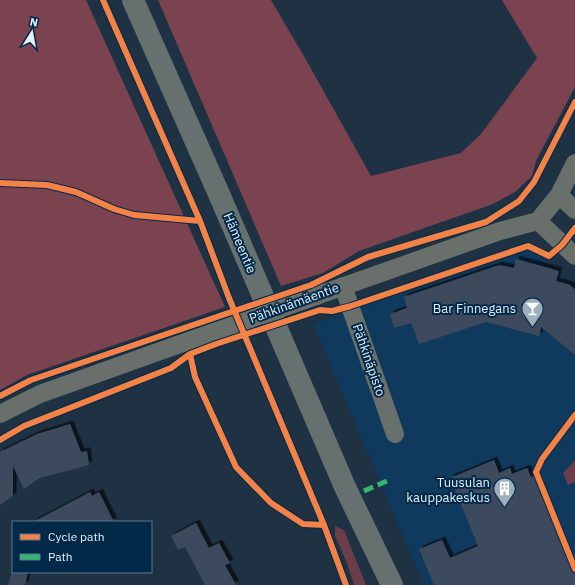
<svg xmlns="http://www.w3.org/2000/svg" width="575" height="585" font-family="'IBM Plex Sans',sans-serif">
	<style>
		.built { fill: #103a5d }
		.green { fill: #6a3d48 }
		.forest { fill: #7b4250 }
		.building { fill: #3c495c; filter: url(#shadow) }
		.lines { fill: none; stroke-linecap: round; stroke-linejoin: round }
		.minor { stroke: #696f6a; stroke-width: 18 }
		.major { stroke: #65706f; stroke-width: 22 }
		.minor-bridge { stroke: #696f6a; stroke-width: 18 }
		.quiet { stroke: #33b770; stroke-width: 5; stroke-dasharray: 10 5; stroke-linecap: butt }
		.cycleway-casing { stroke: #032949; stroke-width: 8 }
		.cycleway { stroke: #f48246; stroke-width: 6 }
		.labels { text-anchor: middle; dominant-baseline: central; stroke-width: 4; stroke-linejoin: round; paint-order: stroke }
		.street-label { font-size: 13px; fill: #e4f0fd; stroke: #032949 }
		.poi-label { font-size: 13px; fill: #e4f0fd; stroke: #032949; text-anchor: end }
	</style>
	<defs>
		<filter id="shadow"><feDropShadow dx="3.5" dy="-3.5" stdDeviation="0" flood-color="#0009"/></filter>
	</defs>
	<rect width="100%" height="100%" fill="#1e3244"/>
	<!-- built -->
	<path class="built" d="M531 250 575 286V585H424L313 324Z"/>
	<!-- green -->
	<path class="green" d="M575 460V482L568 485 563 473Z
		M335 526 344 530 366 585H354L347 563 335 536Z"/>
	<!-- forest -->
	<path class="forest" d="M0 0H86L225 307 27 375 0 390Z
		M158 0H271L305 58 371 176 461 153 481 134 537 58 502 0H575V87L536 161 532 176 515 192 493 204 359 251 323 273 281 286Z"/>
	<!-- building -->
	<path class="building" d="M516 259 559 271 556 281 570 285 575 290V355L541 327 539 336 486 322 419 344 411 323 394 328 390 314 407 308 404 297 499 265 514 268Z
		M70 424 81 452 87 451 89 465 40 478 41 477 24 489 13 466V496L0 505V452L37 434Z
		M494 460 499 473 510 468 512 474 527 468 531 477 534 476 570 564 575 562V585H434L419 549 442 540 450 558 478 546 450 478Z
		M90 492 92 496 99 492 114 522H33Z
		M196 523 209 548 219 543 230 563 225 565 236 585H205L185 547 178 550 171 536Z
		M12 572H28L25 585H8Z"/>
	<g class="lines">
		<!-- minor -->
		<path class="minor" d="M559 195 575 210
			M538 221 575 256
			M343 286 395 434
			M316 296 500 231 538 221 559 195 575 163
			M0 414 40 394 208 334"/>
		<!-- major -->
		<path class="major" d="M133 0 219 194 345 487 392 585"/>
		<!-- minor-bridge -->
		<path class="minor-bridge" d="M208 334 316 296"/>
		<!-- quiet -->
		<path class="quiet" d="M364 491 389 480"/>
		<defs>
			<path id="cycleway" d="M103 0 200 221 229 298 324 525 346 585
				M0 183 47 185 76 192 114 209 134 215 200 221
				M190 354 195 377 236 467 271 503 303 524 324 525
				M0 396 31 380 311 285 368 257 486 222 519 201 534 182 575 102
				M575 415 542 459 536 472 575 569
				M0 440 24 426 171 368 190 354 216 344 320 310 332 311 351 306 528 246 549 256 562 245 575 228"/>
		</defs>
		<!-- cycleway casing -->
		<use href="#cycleway" class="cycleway-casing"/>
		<!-- cycleway -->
		<use href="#cycleway" class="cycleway"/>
	</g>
	<!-- icons -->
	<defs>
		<symbol id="bar-pin" viewBox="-11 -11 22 30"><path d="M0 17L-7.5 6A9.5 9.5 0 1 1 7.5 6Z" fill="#9faebc" stroke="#032949"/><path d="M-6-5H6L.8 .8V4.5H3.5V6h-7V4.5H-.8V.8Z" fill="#fff"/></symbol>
		<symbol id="building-pin" viewBox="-11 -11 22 30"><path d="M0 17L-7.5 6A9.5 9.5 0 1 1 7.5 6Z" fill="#9faebc" stroke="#032949"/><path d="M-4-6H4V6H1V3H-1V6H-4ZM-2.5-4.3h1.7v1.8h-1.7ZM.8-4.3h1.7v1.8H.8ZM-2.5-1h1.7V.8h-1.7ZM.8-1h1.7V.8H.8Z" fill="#fff"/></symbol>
	</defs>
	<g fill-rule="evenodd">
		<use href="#bar-pin" x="520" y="296" width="25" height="34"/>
		<use href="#building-pin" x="492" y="476" width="25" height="34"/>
	</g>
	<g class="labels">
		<!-- street labels -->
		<g class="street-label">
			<text transform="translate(240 243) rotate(67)">Hämeentie</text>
			<text transform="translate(294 303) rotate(-20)">Pähkinämäentie</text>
			<text transform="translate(369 360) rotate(71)">Pähkinäpisto</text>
		</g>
		<!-- poi labels -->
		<g class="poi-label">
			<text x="516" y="308">Bar Finnegans</text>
			<text x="490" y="482">Tuusulan<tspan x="490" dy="15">kauppakeskus</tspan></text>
		</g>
	</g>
	<!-- legend -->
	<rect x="12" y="521" width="140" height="52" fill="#032949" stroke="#5d7991"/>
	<rect x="20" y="534" width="20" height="6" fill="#f48246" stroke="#5d7991"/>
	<text x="48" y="541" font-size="12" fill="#e4f0fd">Cycle path</text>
	<rect x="20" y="554" width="20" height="6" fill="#33b770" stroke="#5d7991"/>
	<text x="48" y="561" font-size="12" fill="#e4f0fd">Path</text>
	<!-- north arrow -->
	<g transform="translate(32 32) rotate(11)" stroke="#032949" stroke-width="3" paint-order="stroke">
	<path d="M0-3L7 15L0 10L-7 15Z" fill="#e4f0fd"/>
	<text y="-6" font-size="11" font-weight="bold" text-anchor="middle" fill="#e4f0fd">N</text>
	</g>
</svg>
